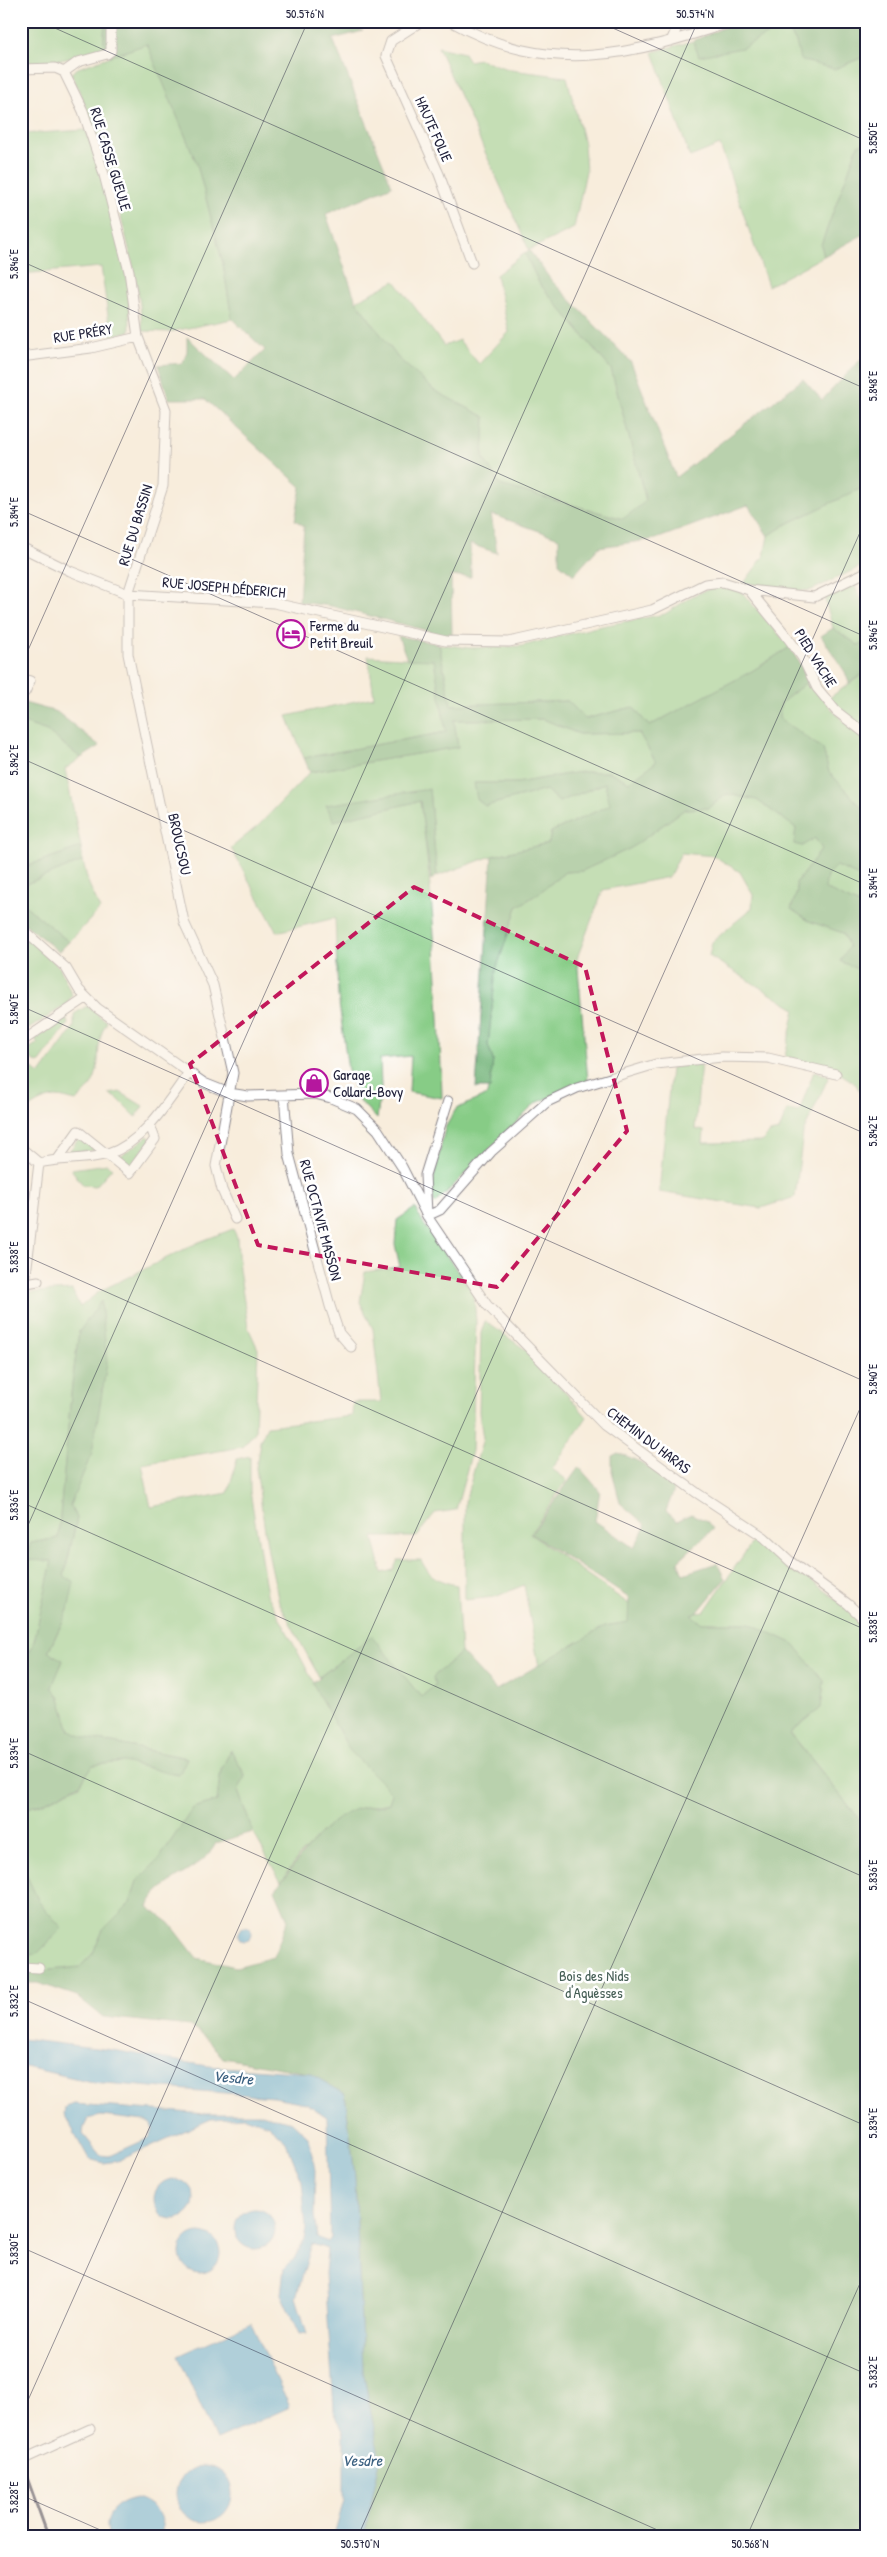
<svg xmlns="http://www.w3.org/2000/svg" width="887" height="2557" font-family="'Patrick Hand',sans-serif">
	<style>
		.green { fill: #87cc86; stroke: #547760 }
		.forest { fill: #6db073; stroke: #486957 }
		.water { fill: #5aacd5; stroke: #3e6788; fill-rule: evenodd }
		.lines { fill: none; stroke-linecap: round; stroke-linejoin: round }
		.minor-casing { stroke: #8d888c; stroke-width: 11 }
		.minor { stroke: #fff; stroke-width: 9 }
		.rail { stroke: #22223b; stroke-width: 3 }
		.marked { fill: none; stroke: #c2185b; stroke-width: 4; stroke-dasharray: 10 6; stroke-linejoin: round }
		.ticks { fill: none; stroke: #22223b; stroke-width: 1; stroke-opacity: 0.45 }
		.labels { text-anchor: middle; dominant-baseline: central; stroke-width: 5; stroke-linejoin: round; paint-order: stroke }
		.street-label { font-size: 15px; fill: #22223b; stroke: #fff }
		.poi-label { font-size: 15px; fill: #22223b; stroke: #fff; text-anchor: start }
		.park-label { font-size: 15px; fill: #455e55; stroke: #fff }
		.water-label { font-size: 16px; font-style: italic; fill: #3b6080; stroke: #fff }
		.neatline { fill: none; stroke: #22223b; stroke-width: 2 }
		.ticks-label { font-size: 12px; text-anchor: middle; fill: #22223b }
	</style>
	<rect width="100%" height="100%" fill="#fff"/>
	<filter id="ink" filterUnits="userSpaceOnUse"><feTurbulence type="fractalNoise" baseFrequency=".02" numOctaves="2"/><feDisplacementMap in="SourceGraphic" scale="10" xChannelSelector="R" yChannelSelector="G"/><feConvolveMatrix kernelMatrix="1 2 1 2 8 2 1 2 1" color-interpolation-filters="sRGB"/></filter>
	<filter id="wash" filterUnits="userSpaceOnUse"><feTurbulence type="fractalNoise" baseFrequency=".0096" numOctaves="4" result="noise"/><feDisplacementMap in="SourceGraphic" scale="20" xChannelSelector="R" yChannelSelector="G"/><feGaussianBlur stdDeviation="1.12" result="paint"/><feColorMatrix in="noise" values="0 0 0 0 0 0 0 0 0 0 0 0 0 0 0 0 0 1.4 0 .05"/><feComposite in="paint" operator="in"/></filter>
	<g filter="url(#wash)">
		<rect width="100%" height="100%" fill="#f8eddc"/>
		<!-- green -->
		<path class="green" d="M21 21H105L103 52 50 62 21 63Z
			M785 25 796 42 834 69 866 56V142L858 146 821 245 824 256 768 286 720 145 690 157 653 52 693 41 699 56 777 30Z
			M147 43 197 164 223 264 232 319 169 332 142 331C141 295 132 260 123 225 110 173 94 122 71 73L78 68Z
			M438 47 464 53 469 61 479 59 511 70 567 77 584 144 586 171 574 228 529 250Z
			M86 130 106 192 129 287 130 331 111 336 101 267 21 274V134Z
			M525 253 539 283 611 369 646 501 624 519 499 485 483 457 485 417 435 391 398 358 356 301 395 281 444 346 459 340 479 364 509 332 496 275Z
			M866 486V564L812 590 799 591 744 583 764 556 768 536 785 525Z
			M852 581 866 609V642L858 645 833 628 824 596Z
			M712 588 739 589 790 647 752 671 649 726 633 707 585 719 568 701 451 705 439 644 470 648 522 646 596 627 665 614 694 595Z
			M368 656 434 660 446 732 304 758 287 716 374 697Z
			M866 672V731L836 707 829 698Z
			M809 680C825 702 841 723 866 737V812L829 772 823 749 778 718 781 703Z
			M543 719 579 734 639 733 657 762 629 782 610 772H580L517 783H475L485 806 546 790 559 802 605 783 610 805 551 832 549 843 492 856 437 876 429 789 334 820 420 801C434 900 439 998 442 1098L409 1092 411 1056 380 1059 381 1087 377 1119 358 1099 348 1070 338 996 335 918 277 932 231 848 259 825 310 772 458 747 454 720Z
			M21 722 47 731 81 758 65 769 81 847 21 868Z
			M727 794 757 800 796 828 794 844 802 846 814 837 822 849 796 883 797 892 791 909 809 921 843 933 849 947 840 961 866 973V1101L855 1083 836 1071 785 1056 795 1009 709 956 712 942 752 908 753 895 740 872 714 856 681 853 669 877 603 890 577 958 588 1081 536 1103 435 1204 431 1191 445 1128 456 1109 487 1095 493 1060 488 1045 496 970 517 907 539 893 565 872 582 871 631 848 685 809 708 808Z
			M83 861 88 882 100 909 69 942 21 902V886Z
			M836 866 866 879V908L824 889 827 875Z
			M21 930 60 968 72 995 67 1004 21 1034Z
			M87 1006 107 1022C89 1051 111 1075 76 1101 70 1100 63 1097 56 1097 43 1098 29 1106 21 1116V1061L40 1074 74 1027V1014Z
			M63 1020H67L68 1024 40 1062 37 1063 23 1053V1046L27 1044 30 1048 38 1043 35 1039Z
			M701 1062 695 1129 704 1131 703 1143 761 1142 770 1133 779 1131 787 1110 799 1112 814 1071 829 1076 803 1133 795 1197 761 1208 659 1192 671 1068Z
			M120 1092 143 1106 136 1117 117 1098 109 1094Z
			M148 1136 151 1139 130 1167H127L120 1161 119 1157Z
			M79 1138H81L95 1150 68 1153Z
			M107 1164 112 1168 96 1186 83 1185 71 1169Z
			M415 1208 423 1223 474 1294 476 1322 472 1451 456 1510 435 1513 416 1537H373L382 1573 393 1570 398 1560H421C429 1577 440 1582 457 1585L461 1652 433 1677 435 1685 421 1697 372 1637 319 1677 279 1602 268 1552 256 1468 260 1441 267 1426 352 1416 353 1402H381L373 1329 360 1302 365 1272 400 1267 395 1244 397 1220Z
			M233 1229 237 1237 239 1269 248 1327 258 1349 255 1432 242 1447 142 1464 151 1507 228 1493 237 1459 250 1456V1491L267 1594 350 1751 392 1793 389 1803 365 1807 319 1836 300 1855 281 1882 253 1832 238 1791 245 1775 231 1750 221 1770 217 1801 193 1808 159 1859 137 1881 130 1903 103 1930 93 1953 80 1967 23 1973 21 1958 38 1953 61 1928 39 1902 26 1875 21 1874V1810L41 1804 80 1785 93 1765 124 1762 178 1775 187 1758 83 1737 70 1731 60 1698 51 1687 63 1661 48 1653 68 1610 64 1577 77 1518 70 1505 101 1302 79 1332 72 1384 58 1538 31 1543 27 1560 52 1561 33 1646 24 1659 21 1658V1293L72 1290 80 1307 100 1291 199 1242Z
			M485 1321 530 1353 587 1417 552 1469 567 1480 530 1534 650 1619 605 1626 539 1667 524 1585 495 1597 465 1600V1502L483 1438 479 1412 481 1333Z
			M755 1538 863 1620 866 1625V1827L790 1732 821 1708 824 1681 794 1644 749 1623H702L689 1614 704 1612Z"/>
		<!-- forest -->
		<path class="forest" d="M105 21H254V25L286 21H339L363 31 333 39 392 186 326 214 356 301 398 358 435 391 485 417 483 457 500 485 623 519 646 501 611 369 539 283 525 253 529 250 551 280 631 362 676 477 803 379 822 400 866 354V486L785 525 768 536 748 505 656 539 599 547 574 575 559 563V538L491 514 497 553 470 544 471 577 451 576 452 637 331 606 299 602 304 526 295 520 301 487 205 399H169L158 365 183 363 187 351V337L234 380 265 350 232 319 223 264 197 164 147 44 112 56 103 52Z
			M738 21H864L866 56 834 69 800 60 796 42 785 25 742 48 699 56 693 41Z
			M866 142V233L824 256 821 245 858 145Z
			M833 628 858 645 866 642V672L849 683 845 672 821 636Z
			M398 636 439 644 451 705 568 701 585 719 633 707 649 726 752 671 790 647 809 680 781 703 779 718 823 749 829 772 866 812V879L836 866 827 875 825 889 866 908V973L840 961 849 947 843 933 809 921 791 909 797 892 796 883 822 849 815 838 802 846 794 844 796 828 757 800 727 794 708 808 685 809 631 848 582 871 565 872 539 893 517 907 496 970 488 1045 493 1060 490 1088H476L492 856 549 843 551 832 610 805 605 783 559 802 546 790 485 806 477 799 474 783H517L580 772H610L629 782 656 762 639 733 579 734 543 719 454 720 458 747 310 772 304 758 446 732 434 660 407 659Z
			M21 702 57 712 100 746 81 758 47 731 21 722Z
			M429 789 437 876 431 880 420 801 334 821 326 805Z
			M81 847 83 861 21 886V868Z
			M21 902 69 942 59 952 21 921Z
			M101 1301 107 1363 92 1453 70 1505 77 1518 64 1576 74 1582 68 1610 48 1652 63 1660 52 1687 60 1698 70 1731 83 1737 187 1758 179 1775 124 1762 93 1765 80 1784 41 1804 21 1810V1658L24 1659 33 1646 52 1561 26 1560 31 1543 58 1538 72 1384 79 1332Z
			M618 1453C639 1460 660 1471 674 1490L666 1511 677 1521 691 1514 707 1521 713 1529 678 1561 683 1574 717 1563 725 1579 697 1613 691 1615 702 1623H749L794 1644 824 1681 821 1708 790 1733 866 1827V2527L863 2536H364L380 2460 363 2371 355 2178 345 2094 309 2073 223 2058 206 2038 190 2026 103 2017 77 1996 38 1983H21V1971L23 1973 80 1967 93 1953 103 1930 130 1903 137 1881 159 1859 193 1808 217 1801 221 1770 231 1750 245 1776 238 1791 253 1832 216 1843C202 1872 160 1878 148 1907L170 1923 197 1958 236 1967 273 1957 288 1920 275 1890C298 1862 318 1827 351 1811 363 1805 377 1808 389 1803L392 1793 350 1751 312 1683 372 1636 421 1697 435 1685 433 1677 461 1652 496 1690 605 1626 628 1622 629 1598 531 1534 579 1467 600 1491 595 1521 634 1548 646 1525 620 1503 612 1471V1456Z
			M21 1874H26L39 1902 62 1928 38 1953 21 1958Z"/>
		<!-- water -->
		<path class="water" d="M238 1934a7 7 0 1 1 14 0a7 7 0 1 1-14 0Z
			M21 2039 112 2050 208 2066 309 2073 345 2094 355 2178 363 2371 380 2460 364 2536H334L344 2500V2434L334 2410 325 2274 327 2249 312 2244 296 2297 307 2333 299 2334 281 2294 284 2268 294 2259 304 2239 306 2228 302 2181 285 2140 268 2125 245 2117 211 2119 118 2161 103 2163 89 2159 64 2114 65 2107 74 2104 206 2114H261L292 2122 309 2138 315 2170 314 2215 317 2237 327 2242 330 2238 327 2117 306 2103 273 2097 92 2082 21 2066ZM101 2116 145 2121 151 2124 153 2130 149 2138 109 2156 100 2155 83 2134 84 2127 88 2119Z
			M154 2199a20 20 0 1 1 40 0a20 20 0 1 1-40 0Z
			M235 2229a20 20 0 1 1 40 0a20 20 0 1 1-40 0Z
			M180 2253a20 20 0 1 1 40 0a20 20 0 1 1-40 0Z
			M251 2323 290 2407 216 2440 178 2356Z
			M176 2494a28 28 0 1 1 56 0a28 28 0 1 1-56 0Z
			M137 2498C155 2503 166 2517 161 2536H109C101 2514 118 2501 137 2498Z"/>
	</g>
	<g filter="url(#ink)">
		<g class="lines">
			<defs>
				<path id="minor" d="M422 21 391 41 386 56 439 174 472 263
					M450 21C551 78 631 55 735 21
					M671 41 680 21
					M21 69 55 68 64 72
					M64 72 83 111 103 171 129 271 138 337 166 410 163 486 128 594V654L184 922 213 985 233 1073 216 1166 222 1190 235 1219
					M64 72 78 62 107 54 111 51V21
					M21 357 91 348 138 337
					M21 547 70 571 128 594 274 603 446 641 509 642 652 610 705 584 723 582 749 590 814 597 866 572
					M749 590 785 634 802 657 817 688 836 711 866 734
					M21 678 30 681 25 692
					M21 928 66 968 79 990 97 1008 204 1083 229 1093 248 1096 315 1094 331 1098 357 1109 378 1130 402 1167 427 1216 487 1305 604 1425 697 1493 764 1537 791 1562 848 1604 866 1621
					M21 1042 86 998
					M284 1095 289 1154 330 1306 339 1333 351 1347
					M21 1148 39 1163C60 1158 90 1160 108 1154 144 1142 167 1103 188 1074
					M58 1159 78 1131 130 1173 155 1139 150 1125
					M427 1213 425 1175 448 1101
					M427 1216 440 1210 491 1152 547 1102 577 1088 656 1064 722 1057 768 1058 836 1074
					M25 1283 39 1163
					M21 1284 38 1281
					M21 1967 39 1968
					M26 2458 90 2429"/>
			</defs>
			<!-- minor casing -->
			<use href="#minor" class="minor-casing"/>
			<!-- minor -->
			<use href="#minor" class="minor"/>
			<!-- rail -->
			<path class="rail" d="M21 2461 48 2536"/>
		</g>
	</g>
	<!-- marked area -->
	<path d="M0 0H887V2557H0ZM414 887 585 967 627 1131 497 1287 258 1245 190 1064Z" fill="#f8eddc" fill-opacity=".55" fill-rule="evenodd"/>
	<path class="marked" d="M414 887 585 967 627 1131 497 1287 258 1245 190 1064Z"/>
	<!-- ticks -->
	<path class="ticks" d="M39 21 866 389M597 21 866 141M21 261 866 637M21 510 866 885M21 666 308 21M21 758 866 1134M21 1006 866 1382M21 1254 866 1630M21 1502 866 1878M21 1541 698 21M21 1750 866 2126M21 1998 866 2374M21 2247 671 2536M21 2416 866 519M21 2495 114 2536M358 2536 866 1395M747 2536 866 2270"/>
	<!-- icons -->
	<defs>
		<symbol id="hotel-ring" viewBox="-11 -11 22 22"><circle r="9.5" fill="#fff" stroke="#b5179e" stroke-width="1.5"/><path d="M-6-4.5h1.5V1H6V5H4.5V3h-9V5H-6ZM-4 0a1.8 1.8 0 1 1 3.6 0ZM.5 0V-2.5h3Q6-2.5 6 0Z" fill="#b5179e"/></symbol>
		<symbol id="shop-ring" viewBox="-11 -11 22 22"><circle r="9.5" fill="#fff" stroke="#b5179e" stroke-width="1.5"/><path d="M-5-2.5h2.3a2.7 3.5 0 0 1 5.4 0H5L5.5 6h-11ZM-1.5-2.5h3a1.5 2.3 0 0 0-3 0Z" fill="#b5179e"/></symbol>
	</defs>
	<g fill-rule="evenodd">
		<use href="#hotel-ring" x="275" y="618" width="32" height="32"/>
		<use href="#shop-ring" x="298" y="1067" width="32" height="32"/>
	</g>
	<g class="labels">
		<!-- street labels -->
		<g class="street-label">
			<text transform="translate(434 129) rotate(66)">HAUTE FOLIE</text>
			<text transform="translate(111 159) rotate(73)">RUE CASSE GUEULE</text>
			<text transform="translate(83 333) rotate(-9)">RUE PRÉRY</text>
			<text transform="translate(135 525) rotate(-73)">RUE DU BASSIN</text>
			<text transform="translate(224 587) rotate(5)">RUE JOSEPH DÉDERICH</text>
			<text transform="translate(816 658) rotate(58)">PIED VACHE</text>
			<text transform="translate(180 844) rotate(78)">BROUCSOU</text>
			<text transform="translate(321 1220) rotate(75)">RUE OCTAVIE MASSON</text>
			<text transform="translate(649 1440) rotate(37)">CHEMIN DU HARAS</text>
		</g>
		<!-- poi labels -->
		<g class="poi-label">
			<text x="310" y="625">Ferme du<tspan x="310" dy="17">Petit Breuil</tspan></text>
			<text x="333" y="1074">Garage<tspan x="333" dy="17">Collard-Bovy</tspan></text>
		</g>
		<!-- park labels -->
		<g class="park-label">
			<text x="594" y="1975">Bois des Nids<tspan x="594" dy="17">d'Aguèsses</tspan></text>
		</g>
		<!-- water labels -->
		<g class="water-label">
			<text transform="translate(233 2077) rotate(5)">Vesdre</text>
			<text x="362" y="2460">Vesdre</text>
		</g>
	</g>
	<!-- margin -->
	<rect width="887" height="2557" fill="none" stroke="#fff" stroke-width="55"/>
	<rect x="28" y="28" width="832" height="2502" class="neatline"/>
	<g class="ticks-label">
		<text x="305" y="18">50.576°N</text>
		<text x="695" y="18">50.574°N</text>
		<text transform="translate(873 138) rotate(-90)" y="4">5.850°E</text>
		<text transform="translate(14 264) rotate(-90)" y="4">5.846°E</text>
		<text transform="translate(873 386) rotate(-90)" y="4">5.848°E</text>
		<text transform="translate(14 512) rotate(-90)" y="4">5.844°E</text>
		<text transform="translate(873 635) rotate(-90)" y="4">5.846°E</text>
		<text transform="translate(14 760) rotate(-90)" y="4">5.842°E</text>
		<text transform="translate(873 883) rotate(-90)" y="4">5.844°E</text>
		<text transform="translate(14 1009) rotate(-90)" y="4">5.840°E</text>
		<text transform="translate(873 1131) rotate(-90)" y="4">5.842°E</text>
		<text transform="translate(14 1257) rotate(-90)" y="4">5.838°E</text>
		<text transform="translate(873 1379) rotate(-90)" y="4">5.840°E</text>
		<text transform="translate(14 1505) rotate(-90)" y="4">5.836°E</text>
		<text transform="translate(873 1627) rotate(-90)" y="4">5.838°E</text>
		<text transform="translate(14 1753) rotate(-90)" y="4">5.834°E</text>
		<text transform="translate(873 1875) rotate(-90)" y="4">5.836°E</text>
		<text transform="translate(14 2001) rotate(-90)" y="4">5.832°E</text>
		<text transform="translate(873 2123) rotate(-90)" y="4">5.834°E</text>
		<text transform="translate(14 2249) rotate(-90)" y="4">5.830°E</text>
		<text transform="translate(873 2372) rotate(-90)" y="4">5.832°E</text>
		<text transform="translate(14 2497) rotate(-90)" y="4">5.828°E</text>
		<text x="360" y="2548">50.570°N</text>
		<text x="750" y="2548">50.568°N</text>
	</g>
</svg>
